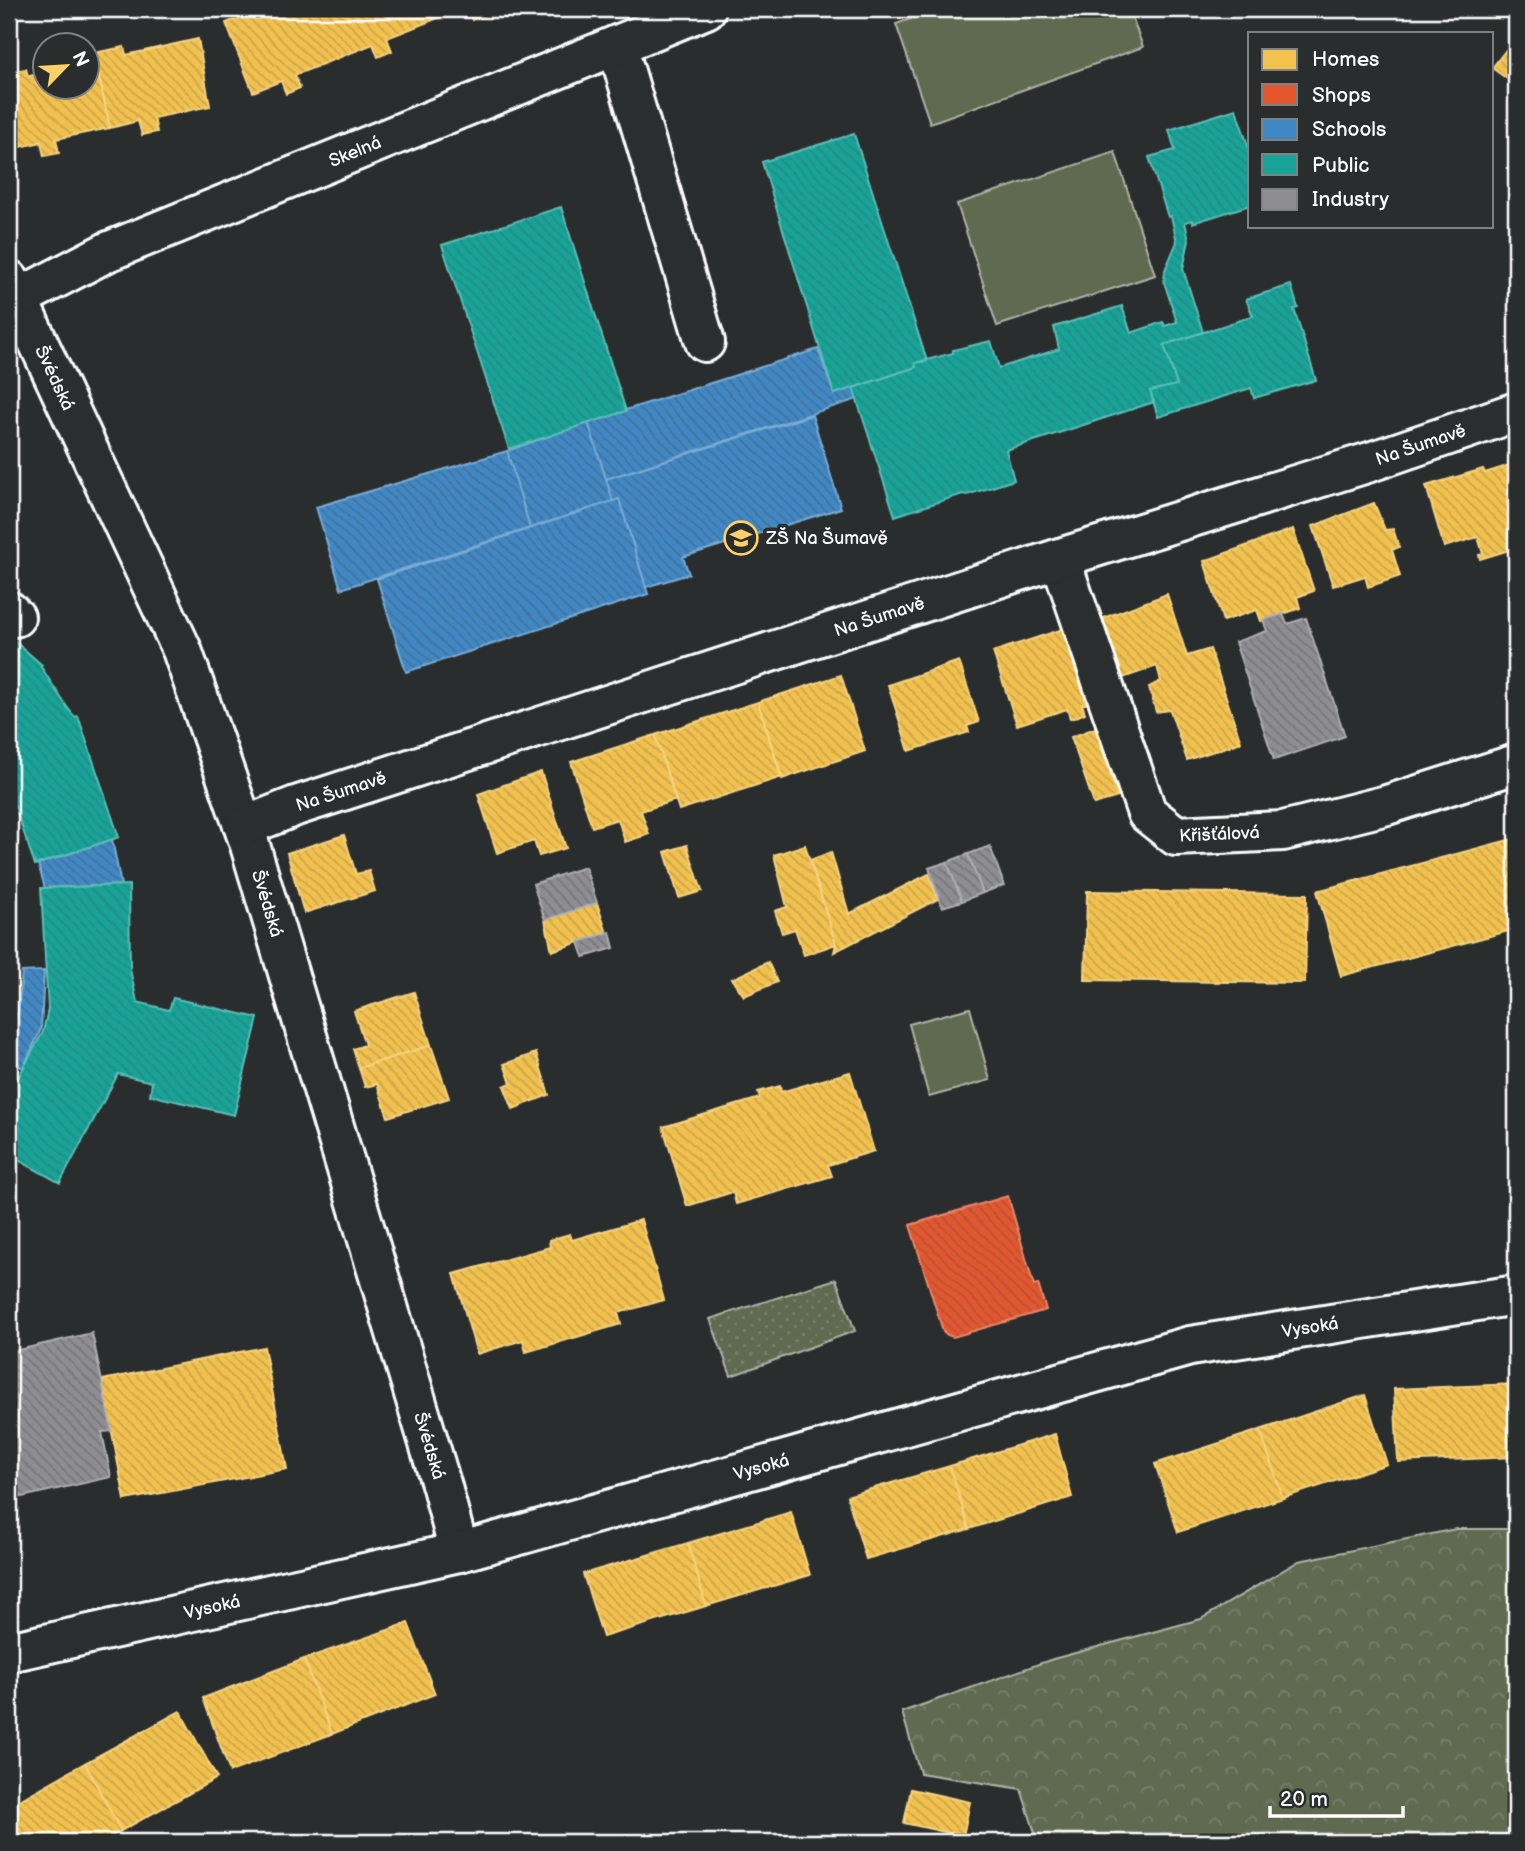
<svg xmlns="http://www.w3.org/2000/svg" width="1525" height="1851" font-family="'Balsamiq Sans',sans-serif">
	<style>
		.green { fill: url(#green-dots); stroke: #b0b4a8; stroke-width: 2 }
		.forest { fill: url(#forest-crowns); stroke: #b0b4a8; stroke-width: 2 }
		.pitch { fill: #606a51; stroke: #b0b4a8; stroke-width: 2 }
		.homes { fill: url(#homes-back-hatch); stroke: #f6d483; stroke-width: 2 }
		.shops { fill: url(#shops-back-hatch); stroke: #ec896d; stroke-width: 2 }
		.schools { fill: url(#schools-back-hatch); stroke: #79acd6; stroke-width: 2 }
		.public { fill: url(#public-back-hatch); stroke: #5dbfb7; stroke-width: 2 }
		.industry { fill: url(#industry-back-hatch); stroke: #afafb3; stroke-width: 2 }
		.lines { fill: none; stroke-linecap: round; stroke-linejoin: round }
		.minor-casing { stroke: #fff; stroke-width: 44 }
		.minor { stroke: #2a2d2e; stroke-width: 38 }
		.labels { text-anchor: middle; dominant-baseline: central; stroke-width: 7; stroke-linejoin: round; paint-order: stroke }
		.street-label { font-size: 18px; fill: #fff; stroke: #2a2d2e }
		.poi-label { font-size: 18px; fill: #fff; stroke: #2a2d2e; text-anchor: start }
	</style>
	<defs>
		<pattern id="green-dots" width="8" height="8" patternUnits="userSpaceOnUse" patternTransform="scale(1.75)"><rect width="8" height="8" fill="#606a51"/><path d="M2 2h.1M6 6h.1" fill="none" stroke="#78806b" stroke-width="1.8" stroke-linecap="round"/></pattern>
		<pattern id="forest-crowns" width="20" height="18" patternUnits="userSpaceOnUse" patternTransform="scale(1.75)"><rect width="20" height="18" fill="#606a51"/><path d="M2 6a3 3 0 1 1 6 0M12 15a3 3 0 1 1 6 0" fill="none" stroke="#78806b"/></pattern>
		<pattern id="homes-back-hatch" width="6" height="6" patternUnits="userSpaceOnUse" patternTransform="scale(1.75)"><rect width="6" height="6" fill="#f2c14e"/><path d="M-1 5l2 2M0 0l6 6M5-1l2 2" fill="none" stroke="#c8a44e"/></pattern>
		<pattern id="shops-back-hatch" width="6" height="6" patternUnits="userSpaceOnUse" patternTransform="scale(1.75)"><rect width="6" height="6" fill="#e4572e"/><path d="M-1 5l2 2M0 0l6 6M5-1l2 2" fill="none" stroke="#af5338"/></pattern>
		<pattern id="schools-back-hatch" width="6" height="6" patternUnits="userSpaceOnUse" patternTransform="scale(1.75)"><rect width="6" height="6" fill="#3f88c5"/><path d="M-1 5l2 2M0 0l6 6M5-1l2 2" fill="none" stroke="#447095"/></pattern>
		<pattern id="public-back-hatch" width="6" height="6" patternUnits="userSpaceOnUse" patternTransform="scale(1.75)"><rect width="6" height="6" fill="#17a398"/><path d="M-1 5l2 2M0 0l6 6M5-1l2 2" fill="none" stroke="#278981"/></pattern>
		<pattern id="industry-back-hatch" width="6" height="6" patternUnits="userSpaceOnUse" patternTransform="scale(1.75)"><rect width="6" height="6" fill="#8d8d92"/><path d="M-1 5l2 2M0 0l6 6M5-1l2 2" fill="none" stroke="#76767a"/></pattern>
	</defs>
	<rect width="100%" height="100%" fill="#2a2d2e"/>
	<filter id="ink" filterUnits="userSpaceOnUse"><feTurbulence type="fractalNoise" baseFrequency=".0143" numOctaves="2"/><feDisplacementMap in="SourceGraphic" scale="14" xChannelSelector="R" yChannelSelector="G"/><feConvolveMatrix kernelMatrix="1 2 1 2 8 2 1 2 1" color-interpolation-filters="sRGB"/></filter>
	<g filter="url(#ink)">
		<!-- green -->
		<path class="green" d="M836 1279 855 1331 731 1376 710 1319Z"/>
		<!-- forest -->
		<path class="forest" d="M1456 1529H1516V1833L1461 1842H1087L1086 1839H1037L1021 1789 920 1773 902 1712 1053 1659 1201 1619 1299 1561Z"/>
		<!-- pitch -->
		<path class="pitch" d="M938 9H1129L1143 47 930 123 896 24Z
			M1115 152 1155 275 997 326 957 204Z
			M970 1008 990 1080 929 1097 909 1024Z"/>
		<!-- homes -->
		<path class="homes" d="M279 9H438L441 17 387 38 392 51 378 57 373 44 295 75 300 88 286 94 281 81 253 92 226 23 254 12 257 17Z
			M467 9H483L485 15 472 20Z
			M198 39 210 106 154 118 157 132 142 135 138 121 110 128 94 53 124 47 126 55Z
			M1512 42 1516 45V85L1492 68Z
			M96 62 110 128 56 139 59 153 44 156 41 142 12 149 9 133V72L26 69 28 76 46 73V88H88V64Z
			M1510 465 1516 487V548L1480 559 1479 555 1483 554 1478 537 1444 547 1426 486 1483 469 1485 473Z
			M1374 503 1385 530 1393 529 1399 547 1392 550 1400 576 1368 587 1365 576 1333 586 1313 526Z
			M1293 529 1314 591 1297 597 1300 608 1283 614 1261 621 1257 610 1223 621 1204 561Z
			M1167 594 1187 656 1210 649 1241 742 1187 760 1170 710 1156 712 1149 687 1161 681 1157 666 1123 678 1103 618Z
			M1066 628 1091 704H1082L1085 713 1074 718H1070L1067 709 1017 725 993 652Z
			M959 661 979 722 967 726 969 732 909 751 888 685Z
			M841 675 865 751 782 779 758 702Z
			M758 702 782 777 679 810 655 735Z
			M1095 728 1118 797 1094 804 1071 737Z
			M655 735 676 800 641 811 649 834 625 842 618 819 592 827 571 762Z
			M541 772 566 848 539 856 534 841 497 853 478 794Z
			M344 835 356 874 369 871 375 891 304 913 287 853Z
			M1516 838V929L1341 976 1317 891Z
			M687 845 702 891 679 898 665 852Z
			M805 845 836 944 804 955 795 929 782 933 775 911 787 907 774 855Z
			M831 852 849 914 929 874 938 899 834 952 836 944 810 860Z
			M1087 891 1307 894 1305 983 1085 980Z
			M597 903 607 933 552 951 545 920Z
			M768 962 777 982 744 996 732 979Z
			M414 992 431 1045 359 1068 353 1049 365 1045 354 1011Z
			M431 1045 449 1098 388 1117 377 1084 365 1087 359 1068Z
			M536 1053 549 1095 513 1109 504 1086 511 1083 504 1064Z
			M850 1072 874 1151 828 1165 832 1176 736 1204 733 1192 687 1206 663 1127 760 1098 758 1092 780 1086 781 1092Z
			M641 1220 664 1300 618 1313 621 1324 526 1352 523 1340 477 1354 454 1274 550 1247 549 1240 570 1234 572 1240Z
			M264 1347 287 1469 125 1500 102 1380Z
			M1516 1384V1457L1398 1462 1394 1389Z
			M1365 1395 1387 1464 1283 1498 1260 1430Z
			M1260 1430 1283 1498 1178 1532 1155 1464Z
			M1055 1434 1072 1497 969 1529 950 1466Z
			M950 1466 969 1529 866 1559 847 1496Z
			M791 1512 810 1575 706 1606 688 1543Z
			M688 1543 706 1606 603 1637 583 1574Z
			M408 1623 435 1694 332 1734 304 1659Z
			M304 1659 332 1734 230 1772 203 1698Z
			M180 1711 217 1778 121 1831 85 1763Z
			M85 1763 121 1831 101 1842H9V1806Z
			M911 1789 970 1802 963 1836 904 1823Z"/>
		<!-- shops -->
		<path class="shops" d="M1008 1196 1034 1286 1038 1284 1046 1310 953 1337 947 1335 943 1331 910 1225Z"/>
		<!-- schools -->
		<path class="schools" d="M818 349 834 394 853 388 858 399 606 479 588 422Z
			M812 415 841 508 683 557 689 574 646 587 619 499 613 501 606 479Z
			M588 422 613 501 530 528 507 451Z
			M507 451 530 528 341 589 316 507Z
			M619 499 648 594 406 672 377 579Z
			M112 839 121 885 45 888 38 864Z
			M44 971 41 1029 23 1068 9 1061V1034L18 1012 22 972Z"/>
		<!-- public -->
		<path class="public" d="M1236 109 1250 152V205L1193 223V220L1185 222 1189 240 1183 269 1203 332 1164 345 1177 385 1150 391 1154 402 1006 450 1014 480 967 495 963 494 895 516 853 388 916 367 915 363 953 353V350L991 341 999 368 1059 349 1054 327 1122 306 1131 333 1163 322 1165 326 1177 322 1164 282 1165 270 1177 242 1171 216 1168 217 1149 157 1175 150 1169 130Z
			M854 134 927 361 915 363 916 367 834 394 762 162Z
			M561 207 626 411 509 449 442 245Z
			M1291 285 1298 308 1294 309 1316 380 1254 398 1251 388 1158 417 1150 391 1177 385 1164 345 1253 316 1246 299Z
			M9 636 42 665 41 667 67 707 75 717 78 716 119 837 35 865 9 789Z
			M129 885 130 969 137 1002 169 1010 173 998 258 1018 234 1115 150 1095 152 1082 118 1074 60 1183 9 1155V1094L43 1032 48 1009 41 888Z"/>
		<!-- industry -->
		<path class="industry" d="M1283 614 1287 624 1306 618 1345 736 1274 760 1235 642 1267 631 1263 620Z
			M990 846 1004 885 983 893 968 854Z
			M968 854 983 893 962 901 947 862Z
			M947 862 962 901 942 907 929 868Z
			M585 867 597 903 545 920 533 884Z
			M610 932 614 948 584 957 579 942Z
			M92 1333 112 1431 102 1432 111 1477 17 1498 18 1501 9 1505V1352Z"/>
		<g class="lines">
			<defs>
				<g id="minor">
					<path d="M617 45 705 342"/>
					<path id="s1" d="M9 280 182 650 249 842 442 1487 459 1552"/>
					<path id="s2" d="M9 303 107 252 706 9"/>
					<path id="s3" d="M1060 558 1147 813 1176 836 1283 831 1387 805 1516 764"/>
					<path d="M9 611 15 617"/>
					<path id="s4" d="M245 826 296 806 1060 558 1370 462 1516 412"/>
					<path id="s5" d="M9 1652 459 1552 1190 1346 1516 1295"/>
				</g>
			</defs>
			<!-- minor casing -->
			<use href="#minor" class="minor-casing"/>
			<!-- minor -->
			<use href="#minor" class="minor"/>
		</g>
	</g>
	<!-- icons -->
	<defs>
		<symbol id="school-ring" viewBox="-11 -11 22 22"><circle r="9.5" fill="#2a2d2e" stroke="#ffd166" stroke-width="1.5"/><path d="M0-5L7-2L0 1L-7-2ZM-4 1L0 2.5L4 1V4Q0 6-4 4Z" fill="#ffd166"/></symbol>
	</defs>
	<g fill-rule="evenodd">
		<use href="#school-ring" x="722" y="519" width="38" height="38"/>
	</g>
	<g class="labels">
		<!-- street labels -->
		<g class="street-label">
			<text stroke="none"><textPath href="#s2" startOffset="378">Skelná</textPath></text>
			<text stroke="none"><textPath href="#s1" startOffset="108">Švédská</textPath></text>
			<text stroke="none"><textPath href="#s4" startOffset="1236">Na Šumavě</textPath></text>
			<text stroke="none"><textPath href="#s4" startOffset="668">Na Šumavě</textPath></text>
			<text stroke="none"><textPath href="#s4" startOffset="102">Na Šumavě</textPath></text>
			<text stroke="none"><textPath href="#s3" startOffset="350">Křišťálová</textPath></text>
			<text stroke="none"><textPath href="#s1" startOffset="676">Švédská</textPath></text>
			<text stroke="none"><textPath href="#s5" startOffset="1342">Vysoká</textPath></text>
			<text stroke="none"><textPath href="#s1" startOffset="1242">Švédská</textPath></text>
			<text stroke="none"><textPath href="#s5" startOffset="775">Vysoká</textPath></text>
			<text stroke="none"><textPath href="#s5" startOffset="208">Vysoká</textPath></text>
		</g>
		<!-- poi labels -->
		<g class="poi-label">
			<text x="766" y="538">ZŠ Na Šumavě</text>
		</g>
	</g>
	<!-- margin -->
	<rect width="1525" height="1851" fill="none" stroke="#2a2d2e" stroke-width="35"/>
	<rect x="18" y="18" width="1490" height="1816" fill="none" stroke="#fff" stroke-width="2.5" filter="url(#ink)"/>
	<!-- legend -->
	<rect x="1248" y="32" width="245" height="196" fill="#2a2d2e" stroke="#7f8182" stroke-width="2"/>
	<rect x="1262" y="49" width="35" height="21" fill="#f2c14e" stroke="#7f8182" stroke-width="2"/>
	<text x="1312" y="66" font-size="21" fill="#ffffff">Homes</text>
	<rect x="1262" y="84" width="35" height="21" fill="#e4572e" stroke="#7f8182" stroke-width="2"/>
	<text x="1312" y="102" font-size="21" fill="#ffffff">Shops</text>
	<rect x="1262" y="119" width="35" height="21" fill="#3f88c5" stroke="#7f8182" stroke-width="2"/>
	<text x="1312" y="136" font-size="21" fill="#ffffff">Schools</text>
	<rect x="1262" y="154" width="35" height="21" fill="#17a398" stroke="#7f8182" stroke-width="2"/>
	<text x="1312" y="172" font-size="21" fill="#ffffff">Public</text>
	<rect x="1262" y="189" width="35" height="21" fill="#8d8d92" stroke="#7f8182" stroke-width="2"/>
	<text x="1312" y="206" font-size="21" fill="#ffffff">Industry</text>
	<!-- north arrow -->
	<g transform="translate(66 66) rotate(65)"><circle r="33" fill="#2a2d2e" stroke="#7f8182" stroke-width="2"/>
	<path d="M0-5L12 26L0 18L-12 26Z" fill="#ffd166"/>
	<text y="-10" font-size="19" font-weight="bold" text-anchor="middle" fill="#ffffff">N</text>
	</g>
	<!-- scale -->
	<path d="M1270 1806v10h133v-10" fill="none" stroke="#ffffff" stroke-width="3.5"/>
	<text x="1280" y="1806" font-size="21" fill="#ffffff" stroke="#2a2d2e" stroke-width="5" paint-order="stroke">20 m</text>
</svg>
